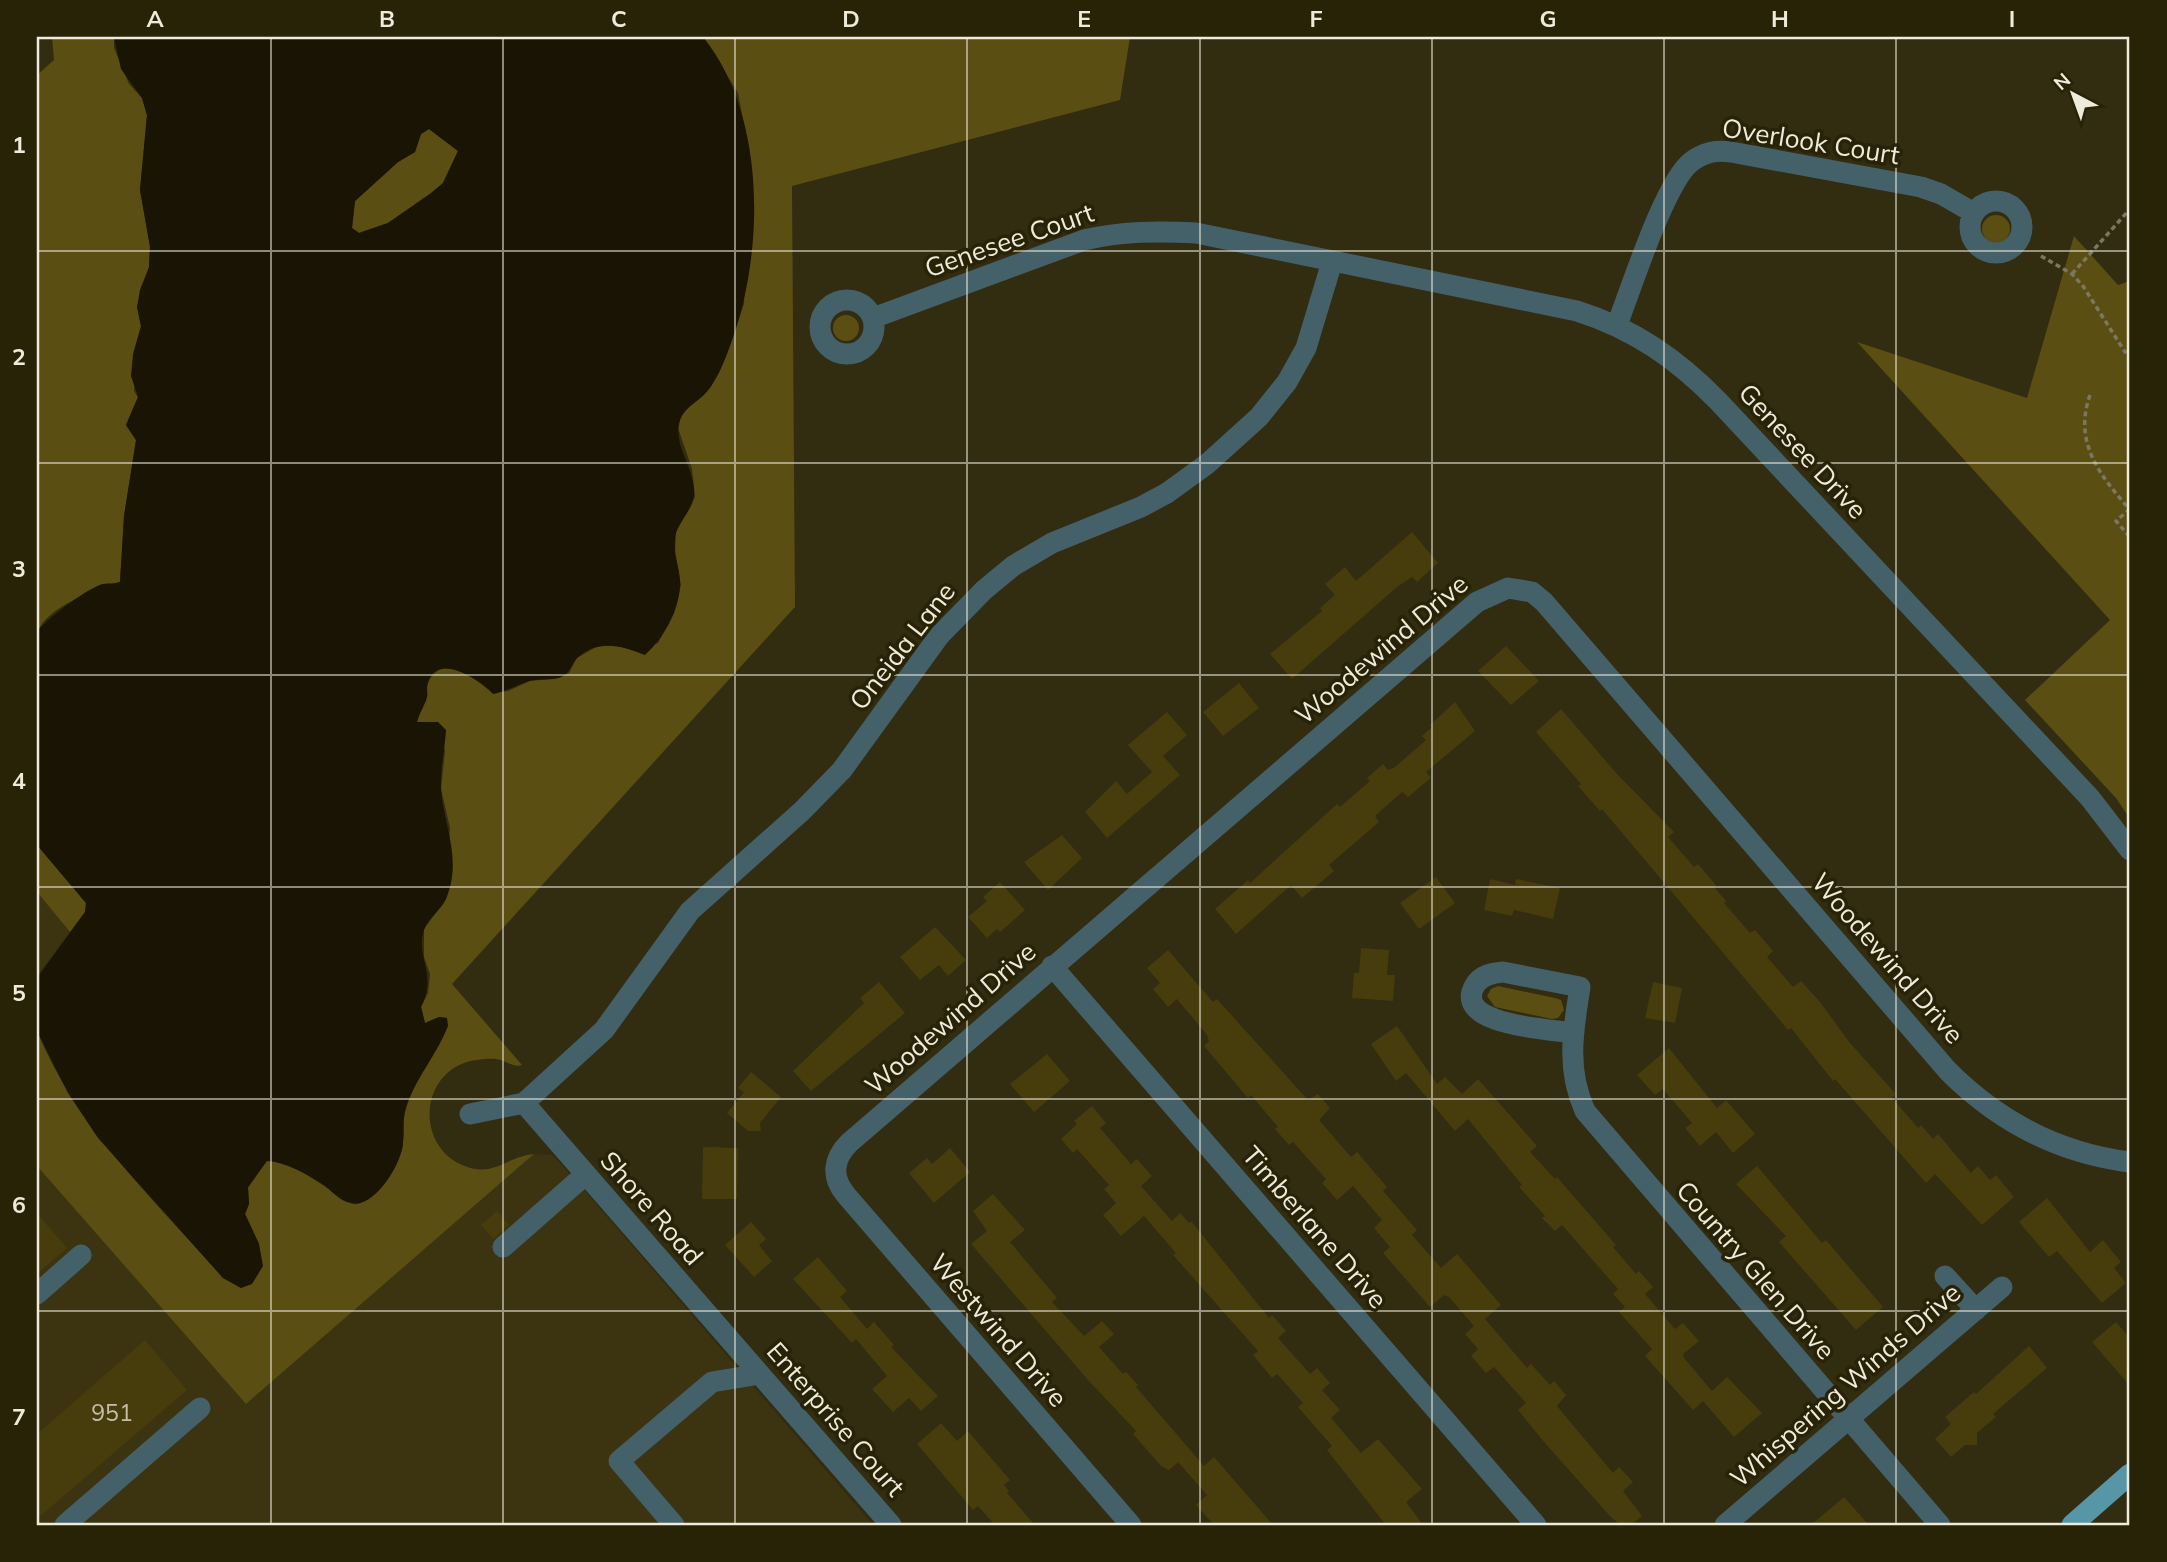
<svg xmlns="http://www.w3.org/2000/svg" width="2167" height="1562" font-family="Mulish,sans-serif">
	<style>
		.built { fill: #3c3310 }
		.green { fill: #5b4e13 }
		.water { fill: #191403; fill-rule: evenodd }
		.building { fill: #473c0c }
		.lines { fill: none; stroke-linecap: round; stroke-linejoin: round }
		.path { stroke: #7c7761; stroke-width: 3.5; stroke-dasharray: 5 3.5; stroke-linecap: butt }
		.minor { stroke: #44616a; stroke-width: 21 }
		.major { stroke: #5796a7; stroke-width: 21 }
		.grid { fill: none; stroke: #efebdb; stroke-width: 2; stroke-opacity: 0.55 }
		.labels { text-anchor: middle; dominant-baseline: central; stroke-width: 7; stroke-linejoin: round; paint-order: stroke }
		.number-label { font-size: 23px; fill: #c5bfa7 }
		.street-label { font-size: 26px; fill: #efebdb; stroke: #282207 }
		.neatline { fill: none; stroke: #efebdb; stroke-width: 2.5 }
		.grid-label { font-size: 23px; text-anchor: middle; font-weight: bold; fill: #efebdb }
	</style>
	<rect width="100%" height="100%" fill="#322c11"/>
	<!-- built -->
	<path class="built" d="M37 892 70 932 37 976Z
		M534 1154 552 1155 578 1183 873 1525H37V1166L246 1404Z"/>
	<!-- green -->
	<path class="green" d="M52 37H114V48L129 84 142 98 147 115 140 190 150 247 149 267 137 307 141 326 134 391 138 397 126 425 136 440 124 516 120 582C93 592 48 605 37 633V75L54 60Z
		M703 37H1130L1120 100 792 186 795 607 452 984 522 1065C512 1068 506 1060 496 1059 487 1058 473 1060 464 1063 419 1080 418 1146 462 1165 494 1179 507 1156 534 1154L246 1404 37 1166V1031C77 1129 155 1200 223 1278L241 1288 259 1244 245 1214 249 1204 248 1188 267 1160C286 1163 305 1173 321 1184 332 1190 340 1202 353 1204 374 1207 403 1160 403 1142 404 1123 402 1119 409 1100 420 1071 441 1048 447 1018L439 1017 425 1023 421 1007 428 993 430 974 424 957V929L446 899 450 828 441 789 445 751 438 722H417C419 713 425 705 427 697 428 691 426 686 429 681 444 652 479 679 493 693L508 691 530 681 559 678 569 673 577 658 596 647 620 644 633 650 658 643 674 613 681 585 675 554 676 532 695 497 692 469 678 428 682 411 710 388 726 357 744 304 749 151 738 93Z
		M429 129 458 151 443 183 431 194 388 223 359 233 352 228 355 201 398 162 415 152 421 134Z
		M1982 229a14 14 0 1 1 28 0a14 14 0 1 1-28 0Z
		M2074 236 2118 285 2130 281V819L2116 798 2025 700 2110 620 1857 342 2027 398Z
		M833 328a13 13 0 1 1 26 0a13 13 0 1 1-26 0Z
		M37 845 86 903 85 912 70 932 37 892Z
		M1498 986 1555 998 1561 1000 1564 1010 1558 1018 1552 1019 1495 1007 1487 996 1491 989Z"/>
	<!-- water -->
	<path class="water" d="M114 37H703C769 118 765 263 726 356 722 367 716 380 709 389 699 403 683 406 679 424 674 447 696 471 694 495 693 509 680 520 676 533 671 552 681 568 680 586 679 611 663 639 645 655 622 646 599 639 578 657 571 663 571 673 561 677 551 681 539 678 529 681 516 685 507 691 493 694 480 680 434 649 427 686 426 689 428 693 427 697 425 705 419 713 417 722H438L446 730C445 749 440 768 441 788 443 826 463 858 446 899 441 910 428 918 424 930 415 958 438 973 421 1007L425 1023 439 1017 447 1018 448 1026C438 1052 419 1074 408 1101 401 1120 405 1125 403 1143 402 1163 375 1208 352 1203 339 1201 332 1190 321 1183 305 1173 286 1162 267 1161L248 1187 249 1204 245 1214 259 1244 263 1266 252 1284 241 1288 223 1278 98 1138 68 1093 37 1031V978L85 912 86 903 37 845V633C42 621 91 586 103 584 110 583 113 584 120 582L124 516 136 440 126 425 138 397 131 376 133 354 141 326 137 307 140 290 149 267 150 247 140 190 147 115 142 98 121 69ZM429 129 458 151 443 183 431 193 388 223 359 233 352 228 355 201 398 162 415 152 421 134Z"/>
	<!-- building -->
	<path class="building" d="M1412 532 1438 563 1417 582 1412 577 1397 587 1292 679 1270 654 1322 611 1320 608 1335 595 1325 584 1345 567 1356 581Z
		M1506 646 1539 681 1511 705 1478 671Z
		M1239 683 1259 708 1223 736 1203 712Z
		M1455 702 1475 731 1426 772 1431 778 1408 797 1402 792 1375 816 1379 822 1329 865 1334 871 1302 898 1291 885 1236 934 1215 909 1248 880 1250 883 1337 804 1340 807 1370 781 1367 778 1383 764 1388 770 1395 767 1426 740 1422 736 1432 727 1430 725Z
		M1561 709 1617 774 1674 832 1668 837 1694 867 1698 864 1716 885 1714 887 1726 901 1724 903 1750 933 1755 930 1773 951 1767 957 1793 987 1801 981 1820 1002 1850 1043 1896 1094 1892 1098 1918 1128 1921 1125 1933 1139 1938 1134 1971 1173 1978 1166 1990 1180 1996 1175 2014 1197 1982 1225 1935 1174 1926 1183 1835 1079 1833 1081 1791 1028 1788 1030 1602 809 1600 811 1578 786 1581 784 1536 732Z
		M1167 712 1187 735 1163 756 1180 775 1107 838 1085 812 1116 781 1127 794 1152 772 1128 745Z
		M1062 835 1082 858 1048 890 1024 862Z
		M1436 877 1455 903 1419 929 1400 903Z
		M1490 879 1515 885 1516 879 1560 888 1553 919 1514 910 1512 916 1484 910Z
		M1000 882 1025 910 1000 932 997 929 987 938 968 917 987 901 983 897Z
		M935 927 966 960 948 976 939 965 920 980 900 957Z
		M1361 948 1389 950 1387 975H1395L1393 1001 1352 998 1354 973H1359Z
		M1168 950 1213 1002 1217 999 1308 1100 1318 1094 1330 1108 1319 1120 1351 1157 1357 1152 1387 1187 1383 1191 1417 1230 1412 1235 1441 1268 1457 1254 1501 1305 1485 1319 1527 1368 1531 1364 1550 1385 1554 1381 1566 1395 1557 1406 1613 1473 1619 1467 1633 1482 1623 1491 1642 1516 1631 1525H1620L1609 1515 1544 1442 1518 1410 1526 1403 1494 1367 1486 1373 1471 1356 1478 1349 1465 1334 1474 1326 1449 1297 1444 1295 1430 1307 1383 1253 1390 1247 1374 1228 1382 1220 1353 1186 1337 1200 1322 1183 1326 1179 1293 1142 1289 1145 1275 1129 1278 1127 1251 1095 1248 1098 1204 1046 1209 1041 1207 1035 1177 999 1168 1007 1153 989 1160 983 1147 968Z
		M879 982 905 1013 811 1091 793 1071 864 1003 860 998Z
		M1653 982 1682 988 1675 1023 1645 1018Z
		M1397 1026 1437 1084 1445 1077 1462 1094 1478 1079 1537 1146 1530 1152 1555 1179 1557 1177 1616 1245 1613 1247 1636 1274 1639 1271 1653 1287 1645 1294 1675 1329 1683 1323 1699 1341 1683 1354 1684 1358 1712 1391 1727 1377 1762 1413 1734 1437 1703 1401 1693 1410 1645 1356 1652 1349 1619 1312 1625 1307 1613 1294 1618 1289 1562 1225 1555 1231 1542 1218 1545 1216 1519 1187 1522 1185 1468 1119 1455 1131 1406 1073 1396 1081 1371 1044Z
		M1669 1048 1717 1108 1726 1100 1755 1134 1733 1153 1716 1132 1700 1146 1685 1128 1692 1123 1663 1089 1655 1095 1637 1075Z
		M1047 1054 1070 1081 1034 1112 1010 1084Z
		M751 1072 781 1097 760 1123 761 1131H748L727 1113 744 1092 738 1088Z
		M1092 1106 1106 1123 1100 1128 1131 1164 1137 1159 1152 1176 1141 1186 1172 1221 1180 1213 1189 1223 1191 1221 1269 1318 1272 1315 1286 1331 1278 1338 1310 1374 1317 1368 1330 1383 1322 1390 1340 1410 1331 1418 1361 1453 1378 1439 1422 1489 1406 1502 1423 1525H1386L1327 1450 1332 1446 1298 1407 1303 1403 1277 1374 1272 1378 1253 1355 1258 1351 1173 1255 1176 1253 1144 1216 1121 1236 1103 1215 1116 1203 1104 1189 1109 1185 1077 1149 1073 1153 1061 1139 1077 1124 1074 1121Z
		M703 1147 738 1148 737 1199H702Z
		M950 1148 970 1172 934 1203 909 1173 927 1158 932 1164Z
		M1757 1166 1822 1243 1826 1240 1883 1307 1856 1330 1779 1242 1786 1236 1736 1184Z
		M993 1194 1025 1230 1010 1242 1057 1298 1052 1302 1084 1336 1102 1321 1114 1334 1099 1347 1123 1374 1126 1372 1138 1385 1136 1387 1204 1466 1214 1457 1273 1525H1214L1196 1505 1207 1495 1178 1462 1169 1470 1161 1466 1133 1434 1136 1431 1088 1380 971 1244 987 1231 973 1211Z
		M2047 1198 2090 1252 2103 1240 2121 1262 2114 1268 2126 1283 2102 1303 2057 1251 2049 1257 2019 1222Z
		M497 1211 509 1225 493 1239 481 1225Z
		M37 1213 67 1248 37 1274Z
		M751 1222 766 1239 759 1245 772 1261 754 1277 725 1245Z
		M818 1257 847 1291 840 1297 867 1329 874 1322 894 1345 891 1347 938 1396 921 1411 909 1398 893 1412 872 1389 887 1376 856 1339 852 1343 793 1279Z
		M2116 1322 2130 1338V1386L2092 1342Z
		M145 1340 187 1390 37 1519V1434Z
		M2029 1346 2047 1368 1993 1414 1996 1417 1977 1433V1445H1965L1951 1457 1935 1439 1951 1424 1945 1417 1974 1392 1976 1394Z
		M941 1423 957 1441 968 1431 1010 1480 1004 1485 1009 1491 1007 1493 1035 1525H995L978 1506 973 1510 917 1444Z
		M1844 1497 1869 1525H1811Z"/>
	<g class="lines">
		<!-- path -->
		<path class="path" d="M2041 256 2072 274 2083 286 2125 352 2130 349
			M2072 274 2130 209
			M2090 395C2073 443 2100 475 2130 510
			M2130 509 2116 521 2130 537"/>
		<!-- minor -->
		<path class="minor" d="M1970 227a26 26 0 1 1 52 0a26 26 0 1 1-52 0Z
			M820 327a27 27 0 1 1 54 0a27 27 0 1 1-54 0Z
			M873 318 1084 240C1122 231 1157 231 1196 233L1577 311C1634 329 1677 359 1718 401L2090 798 2130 850
			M1617 325C1631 289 1665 182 1691 162 1704 152 1716 150 1731 152L1921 187 1941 194 1974 213
			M1052 966 1536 1525
			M1573 1033C1552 1029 1451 1026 1475 985 1481 975 1492 973 1503 972L1580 987C1573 1031 1566 1069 1585 1111L1940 1525
			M524 1103 891 1525
			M470 1114 524 1103 604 1030 690 911 802 811 842 770 939 636 984 590 1013 566 1052 543 1141 507 1167 493 1207 464 1259 417 1287 382 1306 348 1332 262
			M503 1247 586 1174
			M1945 1276 1976 1310
			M37 1294 81 1255
			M65 1525 200 1408
			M674 1525 619 1461 712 1382 760 1374
			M1131 1525 846 1195C831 1177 833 1159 849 1143L1477 602 1508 588 1532 592 1544 602 1948 1071C1999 1122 2058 1153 2130 1162
			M1725 1525 2002 1287"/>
		<!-- major -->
		<path class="major" d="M2072 1525 2130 1474"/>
	</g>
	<!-- grid -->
	<path class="grid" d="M271 37V1525M503 37V1525M735 37V1525M967 37V1525M1200 37V1525M1432 37V1525M1664 37V1525M1896 37V1525M37 251H2130M37 463H2130M37 675H2130M37 887H2130M37 1099H2130M37 1311H2130"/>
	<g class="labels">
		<!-- number labels -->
		<g class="number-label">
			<text x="112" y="1412">951</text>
		</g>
		<!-- street labels -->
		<g class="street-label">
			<text transform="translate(1811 141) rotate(9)">Overlook Court</text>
			<text transform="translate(1009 240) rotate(-19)">Genesee Court</text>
			<text transform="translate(1803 451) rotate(47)">Genesee Drive</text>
			<text transform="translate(902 646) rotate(-52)">Oneida Lane</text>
			<text transform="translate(1381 649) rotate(-40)">Woodewind Drive</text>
			<text transform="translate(1888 958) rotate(49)">Woodewind Drive</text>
			<text transform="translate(950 1018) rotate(-41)">Woodewind Drive</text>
			<text transform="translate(652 1208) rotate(49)">Shore Road</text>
			<text transform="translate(1315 1227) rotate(49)">Timberlane Drive</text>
			<text transform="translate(1756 1270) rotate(49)">Country Glen Drive</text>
			<text transform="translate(999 1330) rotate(49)">Westwind Drive</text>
			<text transform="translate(1845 1385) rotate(-41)">Whispering Winds Drive</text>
			<text transform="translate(836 1419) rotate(49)">Enterprise Court</text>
		</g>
	</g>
	<!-- border -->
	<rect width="2167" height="1562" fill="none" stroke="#282207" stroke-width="77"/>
	<!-- north arrow -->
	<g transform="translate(2073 94) rotate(319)" stroke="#282207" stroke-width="5" paint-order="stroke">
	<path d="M0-5L12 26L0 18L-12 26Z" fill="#efebdb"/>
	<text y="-10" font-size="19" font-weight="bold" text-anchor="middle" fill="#efebdb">N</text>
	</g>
	<rect x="38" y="38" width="2090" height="1486" class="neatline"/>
	<g class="grid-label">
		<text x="155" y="27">A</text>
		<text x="387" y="27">B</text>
		<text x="619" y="27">C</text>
		<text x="851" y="27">D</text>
		<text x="1084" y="27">E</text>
		<text x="1316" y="27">F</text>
		<text x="1548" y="27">G</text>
		<text x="1780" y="27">H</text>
		<text x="2012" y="27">I</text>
		<text x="19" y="153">1</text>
		<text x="19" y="365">2</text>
		<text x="19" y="577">3</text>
		<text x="19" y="789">4</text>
		<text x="19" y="1001">5</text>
		<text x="19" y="1213">6</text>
		<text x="19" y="1425">7</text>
	</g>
</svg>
